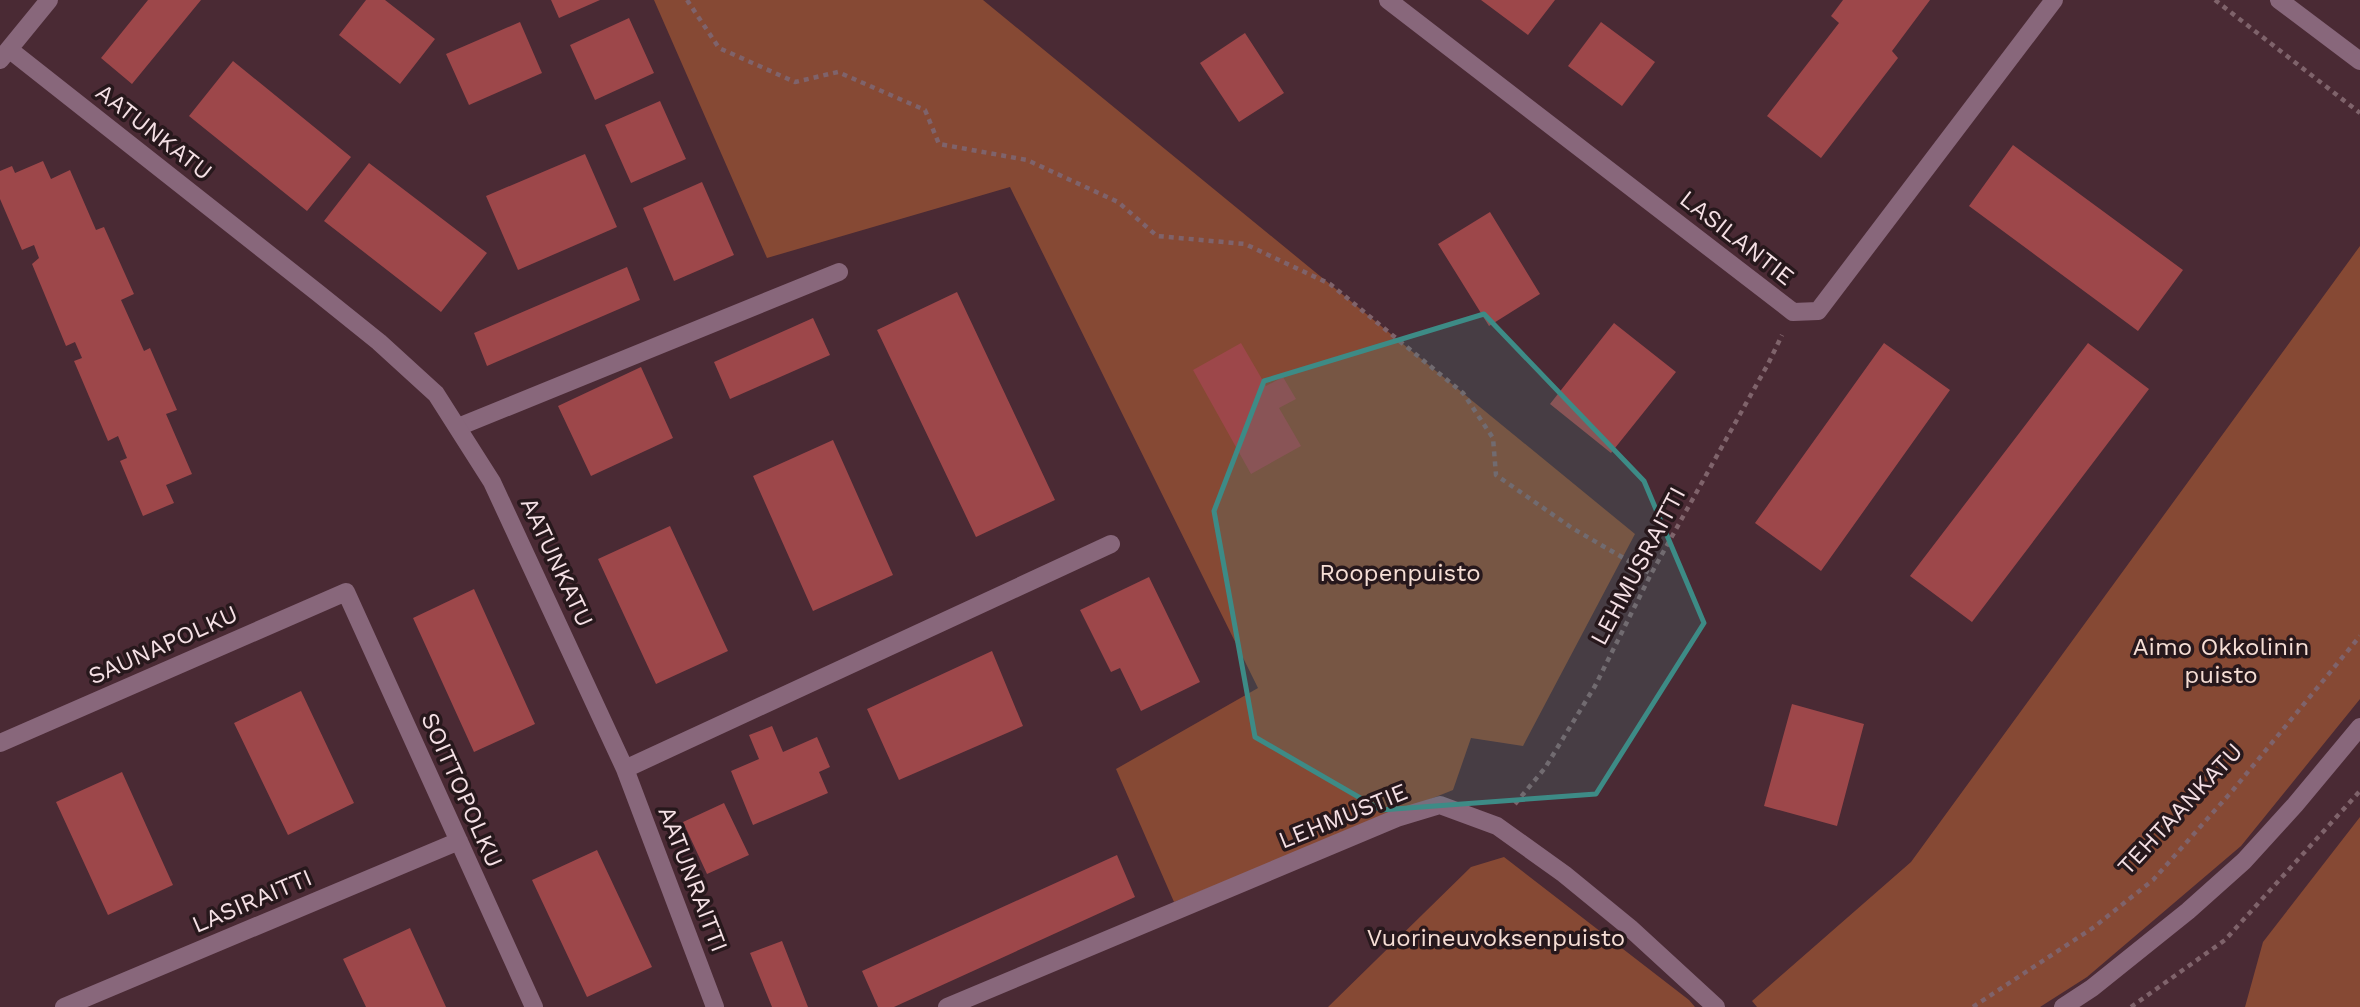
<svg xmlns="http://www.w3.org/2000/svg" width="2360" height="1007" font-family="'Work Sans',sans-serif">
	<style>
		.green { fill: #864934 }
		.building { fill: #9d474a }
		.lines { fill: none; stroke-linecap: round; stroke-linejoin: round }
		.path { stroke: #7f636b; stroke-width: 4.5; stroke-dasharray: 5 5; stroke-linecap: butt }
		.service { stroke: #88677b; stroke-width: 18 }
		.minor { stroke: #88677b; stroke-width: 18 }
		.marked { fill: #3d8b86; fill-opacity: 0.2; stroke: #3d8b86; stroke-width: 5; stroke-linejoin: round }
		.labels { text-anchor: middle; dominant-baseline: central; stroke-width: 7; stroke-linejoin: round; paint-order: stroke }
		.street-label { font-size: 24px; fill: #f5e0e5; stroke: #27181c }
		.park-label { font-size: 24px; fill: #f6ded5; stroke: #27181c }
	</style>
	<rect width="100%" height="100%" fill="#4a2a34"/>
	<!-- green -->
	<path class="green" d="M654 0H983L1635 534 1523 746 1471 738 1453 790 1174 902 1116 769 1258 688 1010 187 767 258Z
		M2360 246V699L2241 846 2087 977 2040 1007H1757L1752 1001 1911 862Z
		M2360 817V1007H2245L2263 942Z
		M1504 857 1689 1000 1695 1007H1328L1471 867Z"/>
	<!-- building -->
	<path class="building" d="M148 0H201L132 84 101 58Z
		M366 0H385L435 39 400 84 339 35Z
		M551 0H600L559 18Z
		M1481 0H1555L1528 35Z
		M1843 0H1930L1892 51 1898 58 1821 158 1767 116 1839 23 1831 16Z
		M629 18 654 73 595 100 570 45Z
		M520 22 542 73 469 105 446 54Z
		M1601 22 1655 62 1622 106 1568 66Z
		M1245 33 1284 93 1239 122 1200 63Z
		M233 61 351 157 307 211 189 116Z
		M660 101 686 159 631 183 605 125Z
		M2013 145 2183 270 2138 331 1969 206Z
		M585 154 617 227 518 270 486 196Z
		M43 161 51 179 70 170 96 230 104 227 134 294 121 300 144 351 150 348 177 410 166 414 192 474 166 485 174 503 143 516 120 461 127 458 118 436 108 441 74 361 82 358 75 342 66 346 32 264 39 258 34 245 22 250 0 199V171L12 166 15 173Z
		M369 163 487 253 441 312 324 221Z
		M702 182 734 255 674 281 643 208Z
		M1490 212 1540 294 1489 326 1438 244Z
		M627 267 640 300 487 366 474 333Z
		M957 292 1055 500 976 537 877 330Z
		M813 318 830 355 730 399 714 362Z
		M1614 323 1676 372 1611 453 1550 404Z
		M1241 343 1266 386 1283 377 1296 399 1279 408 1301 446 1251 474 1193 370Z
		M1884 343 1950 390 1821 571 1755 523Z
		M2088 343 2149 389 1972 622 1910 576Z
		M641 367 673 438 591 476 558 406Z
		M833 440 893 575 813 611 753 476Z
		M670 526 728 651 656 684 598 559Z
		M1149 577 1200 682 1141 711 1120 668 1111 672 1080 610Z
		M474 589 535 724 474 752 413 618Z
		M992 651 1023 726 899 780 867 709Z
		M301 691 354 803 288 835 234 723Z
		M1792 704 1864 724 1837 826 1764 806Z
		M772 726 783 752 817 737 830 767 819 772 828 793 753 825 731 771 759 759 749 735Z
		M122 772 173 885 108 915 56 802Z
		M724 803 749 855 707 874 683 822Z
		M597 850 652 967 587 997 532 880Z
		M1117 855 1135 897 894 1007H878L862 971Z
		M410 928 446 1007H366L343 959Z
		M782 941 808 1007H772L750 953Z"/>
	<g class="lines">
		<!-- path -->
		<path class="path" d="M687 0 719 48 795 82 838 72 925 110 939 144 1027 160 1118 202 1157 236 1245 244 1330 284 1463 393 1493 438 1496 475 1572 528 1651 574
			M2215 0 2360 113
			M1515 804 1545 768 1595 686 1651 574 1768 364 1782 335
			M1973 1007 2094 927 2153 880 2233 790 2360 636
			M2131 1007 2225 940 2360 791"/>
		<!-- service -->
		<path class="service" d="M458 427 839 272"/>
		<!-- minor -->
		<path class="minor" d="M1388 0 1793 312 1818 311 2054 0
			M2279 0 2360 61
			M10 50 318 293 379 342 436 394 492 482 625 769 1111 544
			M0 60 49 0
			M0 743 346 592 534 1007
			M625 769 715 1007
			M64 1007 459 841
			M947 1007 1397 818 1440 805 1497 826 1564 874 1630 928 1716 1007
			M2063 1007 2092 988 2188 911 2244 861 2295 805 2360 727"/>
	</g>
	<!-- marked area -->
	<path class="marked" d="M1484 314 1644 481 1704 623 1596 794 1381 810 1255 737 1214 511 1264 381Z"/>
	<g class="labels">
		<!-- street labels -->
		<g class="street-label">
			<text transform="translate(154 132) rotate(38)">AATUNKATU</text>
			<text transform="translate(1737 238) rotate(38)">LASILANTIE</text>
			<text transform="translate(557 562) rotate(65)">AATUNKATU</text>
			<text transform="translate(1638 566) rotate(-62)">LEHMUSRAITTI</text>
			<text transform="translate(163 645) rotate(-24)">SAUNAPOLKU</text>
			<text transform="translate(462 790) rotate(66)">SOITTOPOLKU</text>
			<text transform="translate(2180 809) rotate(-47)">TEHTAANKATU</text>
			<text transform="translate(1343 816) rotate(-22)">LEHMUSTIE</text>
			<text transform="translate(693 879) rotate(69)">AATUNRAITTI</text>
			<text transform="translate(252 901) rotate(-23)">LASIRAITTI</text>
		</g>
		<!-- park labels -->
		<g class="park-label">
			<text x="1400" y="573">Roopenpuisto</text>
			<text x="2221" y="647">Aimo Okkolinin<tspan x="2221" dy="28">puisto</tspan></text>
			<text x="1496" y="938">Vuorineuvoksenpuisto</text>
		</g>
	</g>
</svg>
